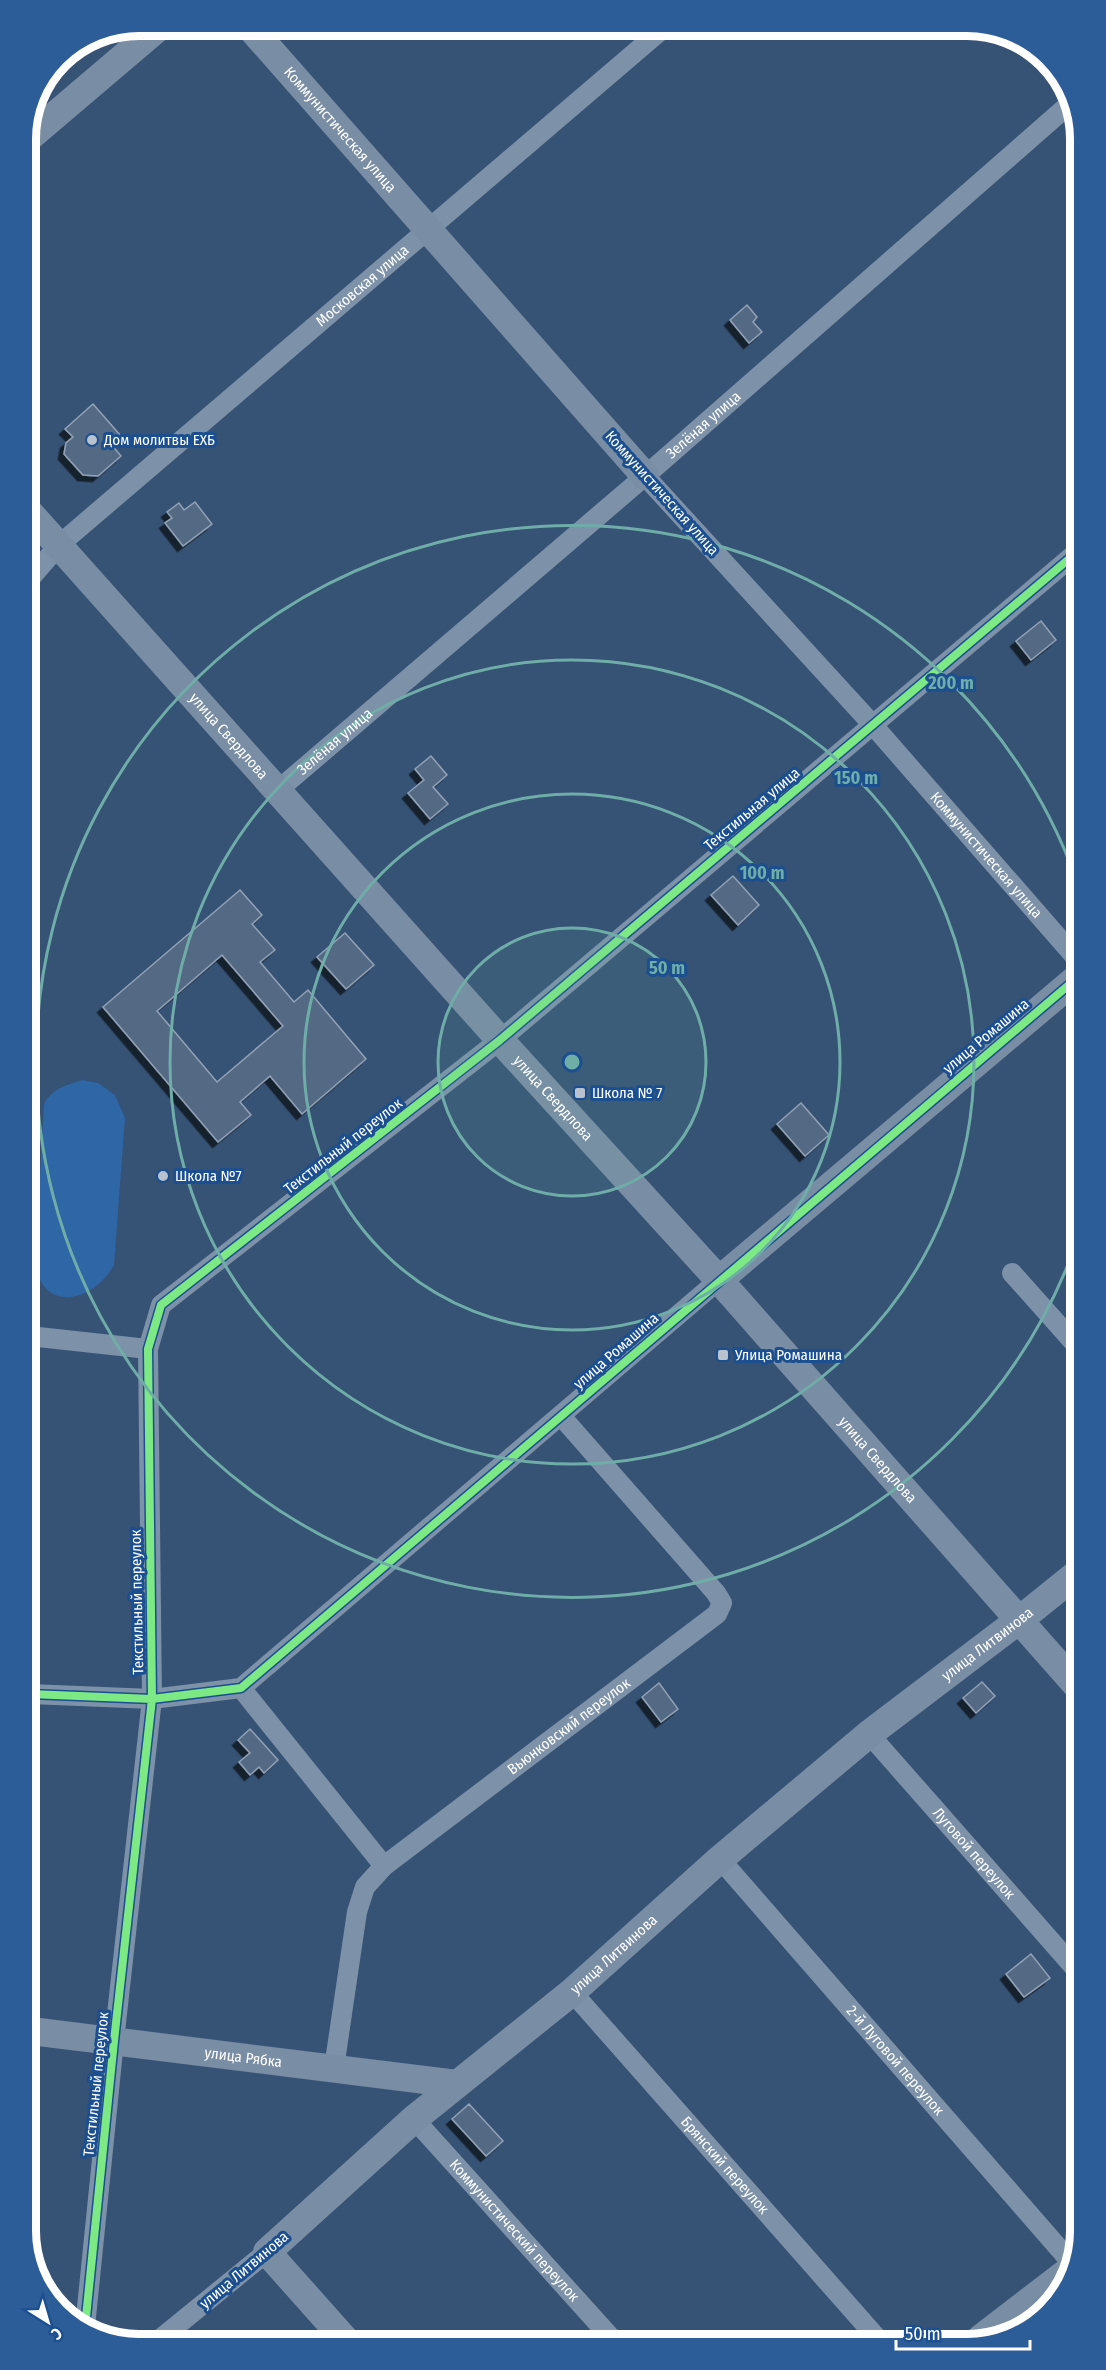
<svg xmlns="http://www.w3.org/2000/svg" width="1106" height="2370" font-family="'Fira Sans Condensed',sans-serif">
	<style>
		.green { fill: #2f66a5 }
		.building { fill: #526984; stroke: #92a2b6; stroke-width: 1.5; fill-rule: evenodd; filter: url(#shadow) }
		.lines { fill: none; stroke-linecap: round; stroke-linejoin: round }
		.street { stroke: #7d92a8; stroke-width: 20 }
		.secondary { stroke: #798da4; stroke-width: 28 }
		.cycleway-casing { stroke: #1b4f8f; stroke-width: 11 }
		.cycleway { stroke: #7ce984; stroke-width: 8 }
		.ring { fill: none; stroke: #6fada8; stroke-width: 3 }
		.poi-dot { fill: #b9c2ce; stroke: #1b4f8f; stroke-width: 2 }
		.labels { text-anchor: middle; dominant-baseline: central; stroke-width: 6; stroke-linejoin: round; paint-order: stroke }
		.street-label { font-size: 15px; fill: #fff; stroke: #1b4f8f }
		.poi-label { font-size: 15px; fill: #fff; stroke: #1b4f8f; text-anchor: start }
		.rim { fill: none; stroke: #fff; stroke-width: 8 }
		.centre { fill: #6fada8; stroke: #1b4f8f; stroke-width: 3 }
		.ring-label { font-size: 18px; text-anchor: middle; font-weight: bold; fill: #6fada8; stroke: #1b4f8f; stroke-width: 6; stroke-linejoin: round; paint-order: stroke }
	</style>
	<defs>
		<filter id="shadow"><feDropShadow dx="-5.5" dy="5.5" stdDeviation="0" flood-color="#0009"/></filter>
	</defs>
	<rect width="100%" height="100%" fill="#365274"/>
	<!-- green -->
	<path class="green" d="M82 1080 98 1083 115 1095 125 1118 114 1265C94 1302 41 1315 35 1261L44 1104C51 1089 67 1085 82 1080Z"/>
	<!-- building -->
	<path class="building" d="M747 305 757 317 753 322 762 332 749 343 730 320Z
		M93 404 120 435 110 443 121 456 98 476 83 475 64 454 66 443 73 437 65 429Z
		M195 502 212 524 183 546 165 523 172 518 167 512 179 503 184 510Z
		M1041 621 1056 640 1031 660 1016 641Z
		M431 756 447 775 433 787 448 804 430 819 408 793 424 780 415 769Z
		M733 876 759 905 738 925 711 895Z
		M240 890 262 915 252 924 275 950 260 962 294 1002 308 990 366 1059 302 1114 270 1076 240 1102 251 1115 218 1142 103 1007ZM222 955 283 1026 217 1082 157 1011Z
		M345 933 374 965 346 989 317 957Z
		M801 1103 829 1135 805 1156 777 1124Z
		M982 1682 995 1696 976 1713 963 1698Z
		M659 1683 678 1709 661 1722 642 1697Z
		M250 1729 278 1760 264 1773 259 1767 250 1775 239 1762 250 1753 238 1740Z
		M1031 1954 1050 1978 1024 1997 1006 1974Z
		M469 2104 503 2141 486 2156 452 2119Z"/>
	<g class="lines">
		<!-- street -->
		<g class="street">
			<path id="s1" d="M645 476 872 724 1077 959"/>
			<path id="s2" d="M27 582 59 545 666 26"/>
			<path d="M27 721 30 748 28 782"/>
			<path id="s3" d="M277 791 645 476 1073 101"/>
			<path d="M1012 1273 1078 1347"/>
			<path d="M29 1336 148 1349"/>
			<path d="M241 1688 384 1866"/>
			<path d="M30 1694 152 1699 241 1688 719 1280"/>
			<path id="s4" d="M869 1734 1080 1974"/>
			<path id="s5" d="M720 1859 1070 2261"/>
			<path id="s6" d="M572 1992 878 2339"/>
			<path id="s7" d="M334 2068 357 1912 365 1887 384 1866 717 1614 722 1603 716 1593 561 1416"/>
			<path id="s8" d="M414 2119 614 2341"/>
			<path d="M85 2327 114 2041 152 1699 148 1349 161 1305 500 1040 1076 553"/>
			<path d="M154 2344 267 2252"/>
		</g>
		<!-- secondary -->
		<g class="secondary">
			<path id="s9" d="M249 26 645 476"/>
			<path d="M26 140 160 26"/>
			<path id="s10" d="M27 510 500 1040 719 1280 1079 1688"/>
			<path d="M719 1280 1077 978"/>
			<path id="s11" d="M31 2031 457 2084"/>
			<path d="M981 2338 1067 2272"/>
			<path id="s12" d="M348 2343 267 2252 414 2119 572 1992 720 1859 869 1734 1018 1621 1079 1572"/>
		</g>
		<defs>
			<path id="cycleway" d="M30 1694 152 1699 241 1688 1077 978
				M85 2327 114 2041 152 1699 148 1349 161 1305 500 1040 1076 553"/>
		</defs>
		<!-- cycleway casing -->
		<use href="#cycleway" class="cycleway-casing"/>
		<!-- cycleway -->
		<use href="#cycleway" class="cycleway"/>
	</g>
	<!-- distance rings -->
	<circle cx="572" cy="1062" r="134" fill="#6fada8" fill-opacity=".12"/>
	<g class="ring">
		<circle cx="572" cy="1062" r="134"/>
		<circle cx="572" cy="1062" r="268"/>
		<circle cx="572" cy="1062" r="402"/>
		<path d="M1077 1241A536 536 0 1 1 1076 879"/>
	</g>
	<!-- markers -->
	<g class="poi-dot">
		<circle cx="92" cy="440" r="6"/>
		<rect x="574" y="1087" width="12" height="12" rx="3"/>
		<circle cx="163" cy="1176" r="6"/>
		<rect x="717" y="1349" width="12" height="12" rx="3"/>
	</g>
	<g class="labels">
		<!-- street labels -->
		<g class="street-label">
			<text stroke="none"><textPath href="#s9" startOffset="138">Коммунистическая улица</textPath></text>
			<text stroke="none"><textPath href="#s2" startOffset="448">Московская улица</textPath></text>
			<text stroke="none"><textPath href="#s3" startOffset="562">Зелёная улица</textPath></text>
			<text transform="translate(662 493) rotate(48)">Коммунистическая улица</text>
			<text stroke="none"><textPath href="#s10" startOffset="303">улица Свердлова</textPath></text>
			<text stroke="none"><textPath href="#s3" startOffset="76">Зелёная улица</textPath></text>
			<text transform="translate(752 809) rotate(-40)">Текстильная улица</text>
			<text stroke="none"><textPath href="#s1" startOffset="510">Коммунистическая улица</textPath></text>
			<text transform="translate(986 1036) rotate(-40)">улица Ромашина</text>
			<text stroke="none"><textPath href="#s10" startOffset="789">улица Свердлова</textPath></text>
			<text transform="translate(343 1146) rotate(-38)">Текстильный переулок</text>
			<text transform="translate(616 1351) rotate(-41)">улица Ромашина</text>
			<text stroke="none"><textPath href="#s10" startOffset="1275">улица Свердлова</textPath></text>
			<text transform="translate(137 1602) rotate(-91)">Текстильный переулок</text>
			<text stroke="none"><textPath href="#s12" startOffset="1065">улица Литвинова</textPath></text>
			<text stroke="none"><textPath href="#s7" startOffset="444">Вьюнковский переулок</textPath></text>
			<text stroke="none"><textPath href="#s4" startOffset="159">Луговой переулок</textPath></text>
			<text stroke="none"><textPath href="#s12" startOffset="579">улица Литвинова</textPath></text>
			<text stroke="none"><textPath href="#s11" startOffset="214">улица Рябка</textPath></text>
			<text stroke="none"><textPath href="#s5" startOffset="267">2-й Луговой переулок</textPath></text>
			<text transform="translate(96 2084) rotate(-84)">Текстильный переулок</text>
			<text stroke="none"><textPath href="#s6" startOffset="231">Брянский переулок</textPath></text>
			<text stroke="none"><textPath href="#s8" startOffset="150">Коммунистический переулок</textPath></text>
			<text transform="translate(244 2270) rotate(-40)">улица Литвинова</text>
		</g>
		<!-- poi labels -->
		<g class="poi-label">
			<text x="104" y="440">Дом молитвы ЕХБ</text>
			<text x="592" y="1093">Школа № 7</text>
			<text x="175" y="1176">Школа №7</text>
			<text x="735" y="1355">Улица Ромашина</text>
		</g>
	</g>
	<!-- crop -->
	<path d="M0 0H1106V2370H0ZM139 36H967A103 103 0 0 1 1070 139V2231A103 103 0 0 1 967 2334H139A103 103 0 0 1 36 2231V139A103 103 0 0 1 139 36Z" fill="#2d5d98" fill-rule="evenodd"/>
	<path class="rim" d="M139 36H967A103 103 0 0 1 1070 139V2231A103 103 0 0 1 967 2334H139A103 103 0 0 1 36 2231V139A103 103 0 0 1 139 36Z"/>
	<circle cx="572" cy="1062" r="9" class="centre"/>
	<g class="ring-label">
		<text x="951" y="689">200 m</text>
		<text x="856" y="784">150 m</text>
		<text x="762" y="879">100 m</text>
		<text x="667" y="974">50 m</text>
	</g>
	<!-- north arrow -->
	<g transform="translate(48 2322) rotate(143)" stroke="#1b4f8f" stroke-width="4.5" paint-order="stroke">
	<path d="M0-4.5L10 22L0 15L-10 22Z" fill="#ffffff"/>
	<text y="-9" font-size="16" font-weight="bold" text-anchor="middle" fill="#ffffff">С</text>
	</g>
	<!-- scale -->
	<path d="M896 2340v9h134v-9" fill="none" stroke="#ffffff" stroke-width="3"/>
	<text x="905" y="2340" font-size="18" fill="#ffffff" stroke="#1b4f8f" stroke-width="4.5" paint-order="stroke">50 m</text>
</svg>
